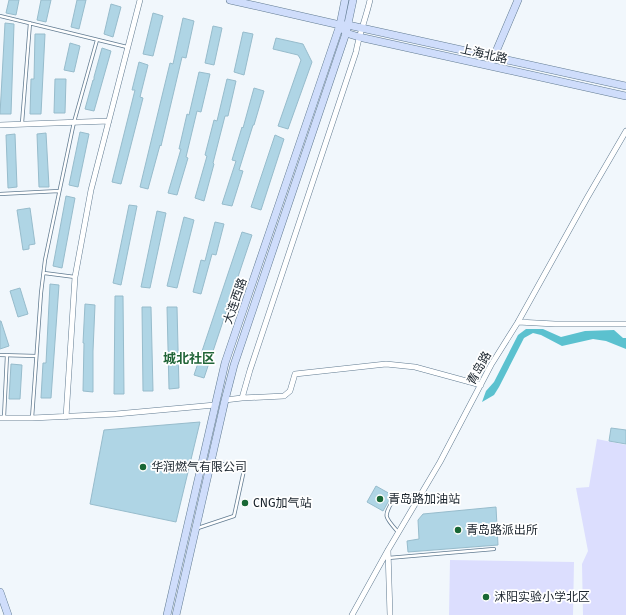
<svg xmlns="http://www.w3.org/2000/svg" width="626" height="615" font-family="'Fira Sans','Noto Sans SC',sans-serif">
	<style>
		.green { fill: #dcdefe }
		.water { fill: #5bc1cf }
		.building { fill: #afd5e5; stroke: #97bccc }
		.lines { fill: none; stroke-linecap: round; stroke-linejoin: round }
		.lane-casing { stroke: #617b91; stroke-width: 4 }
		.street-casing { stroke: #617b91; stroke-width: 6 }
		.secondary-casing { stroke: #617b91; stroke-width: 8 }
		.lane { stroke: #fff; stroke-width: 2.5 }
		.street { stroke: #fff; stroke-width: 5 }
		.secondary { stroke: #cfddfb; stroke-width: 7 }
		.poi-dot { fill: #196735; stroke: #fff; stroke-width: 1.5 }
		.labels { text-anchor: middle; dominant-baseline: central; stroke-width: 3.5; stroke-linejoin: round; paint-order: stroke }
		.street-label { font-size: 12px; fill: #1a242d; stroke: #fff }
		.poi-label { font-size: 12px; fill: #1a242d; stroke: #fff; text-anchor: start }
		.neighbourhood-label { font-size: 13px; font-weight: bold; fill: #216538; stroke: #fff }
	</style>
	<rect width="100%" height="100%" fill="#f1f7fc"/>
	<!-- green -->
	<path class="green" d="M597 439 626 445V615H583L582 564 588 551 576 488 589 487Z
		M450 560 574 562 573 615H449Z"/>
	<!-- water -->
	<path class="water" d="M526 329H543L561 337 585 331 614 330 623 338H626V349L606 341 593 339 562 346 541 335 533 333 524 338 499 387 494 395 482 402 486 391 494 382 518 335Z"/>
	<!-- building -->
	<path class="building" d="M9 0H19L16 15 6 13Z
		M41 0H51L46 22 37 20Z
		M77 0H86L79 29 71 27Z
		M111 4 121 7 113 37 104 34Z
		M153 13 163 16 153 56 143 54Z
		M183 18 194 21 186 58 182 57 161 146 160 145 148 189 140 187 170 63 173 64Z
		M5 23 14 24 11 114H0Z
		M213 26 222 28 214 65 205 63Z
		M243 32 253 34 244 75 234 72Z
		M35 34H45L41 114H30L31 79H34Z
		M276 38 303 44 312 62 288 129 278 126 301 60 298 55 273 49Z
		M70 43 80 46 74 72 64 70Z
		M102 48 111 51 94 111 85 109 93 80H94V77Z
		M139 62 148 65 140 97 143 98 121 184 112 182 135 90H132Z
		M199 72 210 74 201 112 197 111 186 157 188 158 177 195 168 193 181 149H179L187 114 189 115Z
		M55 79H66L65 113H54Z
		M227 79 236 81 228 116H225L213 163 214 164 204 201 195 198 207 156 205 155 214 120 217 121Z
		M254 88 264 91 254 125H253L239 170 243 171 232 206 222 204 236 161 232 160 242 127 243 128Z
		M80 132 89 134 78 187 69 185Z
		M46 133 49 187H39L37 134Z
		M15 134 17 187 8 188 6 135Z
		M275 135 284 139 261 210 251 207Z
		M66 196 75 198 62 268 53 266Z
		M129 205 137 206 121 285 113 283Z
		M30 208 35 244 29 245V249L23 250 17 210Z
		M157 211 166 213 150 288 141 287Z
		M184 217 194 220 177 288 167 286Z
		M215 222 224 224 216 255 212 254 201 294 193 292 201 260 205 261Z
		M242 232 252 235 204 378 194 375Z
		M50 284 59 285 51 398H41L43 363H46Z
		M20 288 28 314 18 317 10 291Z
		M115 296H123L124 394H114Z
		M85 304 95 305 93 351V392L83 391 84 343H83Z
		M142 307H151L153 391H143Z
		M167 307H177L179 388 169 389Z
		M0 321H1L9 346 0 349Z
		M11 364 22 365 20 399H9Z
		M200 422 176 522 90 504 104 430Z
		M611 428 626 430V444L609 441Z
		M376 486 392 495 383 511 367 502Z
		M496 507 498 545 408 552 407 541 419 539 418 520 423 514Z"/>
	<g class="lines">
		<defs>
			<path id="lane" d="M0 16 127 47
				M22 123 30 23
				M0 194 59 191
				M44 273 75 277
				M0 355 36 356
				M4 417 7 355
				M32 418 41 293 45 260 74 122 97 40
				M198 528 234 516 244 470 227 466 212 459
				M398 532C383 515 384 517 394 498L402 495H420
				M388 558 494 549"/>
			<path id="street" d="M0 125 109 121
				M518 322 555 324H626
				M242 398 284 396 290 391 295 374 386 364 415 367 481 385
				M225 400 242 398 250 370 356 52C359 34 366 18 370 0
				M66 417 75 277 91 190 140 0
				M0 418H32L116 414 215 405
				M388 550 390 615
				M352 615 388 550 440 462 491 365 518 322 587 198 626 131"/>
			<path id="secondary" d="M230 0 340 25H348L626 86
				M344 30 346 33 359 37 626 96
				M492 61 518 0
				M0 592 8 615
				M167 615 225 363 340 25 345 0
				M176 615 225 400 234 365 346 33 353 0"/>
		</defs>
		<!-- lane casing -->
		<use href="#lane" class="lane-casing"/>
		<!-- street casing -->
		<use href="#street" class="street-casing"/>
		<!-- secondary casing -->
		<use href="#secondary" class="secondary-casing"/>
		<!-- lane -->
		<use href="#lane" class="lane"/>
		<!-- street -->
		<use href="#street" class="street"/>
		<!-- secondary -->
		<use href="#secondary" class="secondary"/>
	</g>
	<!-- markers -->
	<g class="poi-dot">
		<circle cx="143" cy="467" r="4"/>
		<circle cx="380" cy="499" r="4"/>
		<circle cx="245" cy="503" r="4"/>
		<circle cx="458" cy="530" r="4"/>
		<circle cx="486" cy="597" r="4"/>
	</g>
	<g class="labels">
		<!-- street labels -->
		<g class="street-label">
			<text transform="translate(484 54) rotate(13)">上海北路</text>
			<text transform="translate(235 301) rotate(-71)">大连西路</text>
			<text transform="translate(479 368) rotate(-61)">青岛路</text>
		</g>
		<!-- poi labels -->
		<g class="poi-label">
			<text x="151" y="467">华润燃气有限公司</text>
			<text x="388" y="499">青岛路加油站</text>
			<text x="253" y="503">CNG加气站</text>
			<text x="466" y="530">青岛路派出所</text>
			<text x="494" y="597">沭阳实验小学北区</text>
		</g>
		<!-- neighbourhood labels -->
		<g class="neighbourhood-label">
			<text x="189" y="358">城北社区</text>
		</g>
	</g>
</svg>
